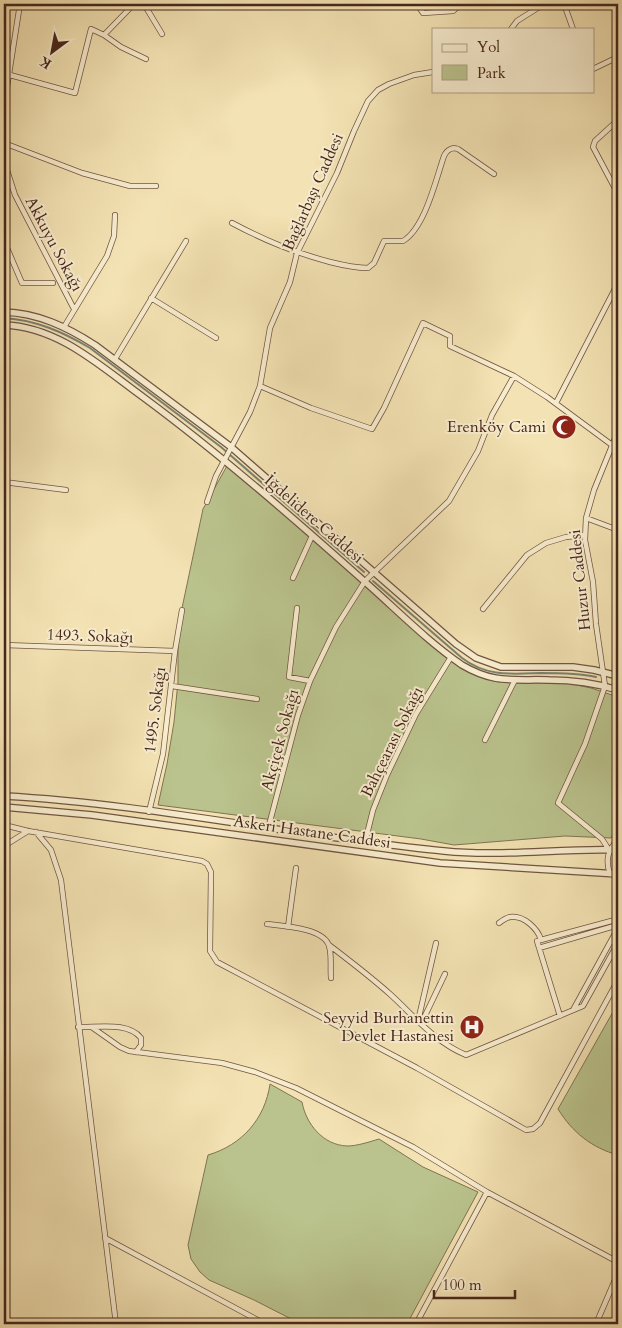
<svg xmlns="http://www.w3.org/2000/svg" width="622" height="1328" font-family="Cardo,serif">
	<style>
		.green { fill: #bac38d; stroke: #807454 }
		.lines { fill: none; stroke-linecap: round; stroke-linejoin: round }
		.stream { stroke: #798173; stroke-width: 2 }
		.minor-casing { stroke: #725541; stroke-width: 6 }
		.tertiary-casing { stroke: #725541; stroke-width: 8 }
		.minor { stroke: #f7ecce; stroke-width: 4.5 }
		.tertiary { stroke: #f7ecce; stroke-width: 5.5 }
		.labels { text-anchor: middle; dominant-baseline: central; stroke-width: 4; stroke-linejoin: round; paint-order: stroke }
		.street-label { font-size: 16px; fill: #47261b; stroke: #f7ecce }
		.poi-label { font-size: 16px; fill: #47261b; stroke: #f7ecce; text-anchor: end }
	</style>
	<rect width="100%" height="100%" fill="#f3e2b3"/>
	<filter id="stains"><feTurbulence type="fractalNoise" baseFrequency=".004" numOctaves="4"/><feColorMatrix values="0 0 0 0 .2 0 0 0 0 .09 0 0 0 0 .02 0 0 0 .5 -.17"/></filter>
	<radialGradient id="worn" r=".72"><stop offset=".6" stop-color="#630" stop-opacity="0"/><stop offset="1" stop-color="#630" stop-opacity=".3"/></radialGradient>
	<!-- green -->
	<path class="green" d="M228 464 471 672 486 679 498 682 530 681 567 683 591 688 618 697V825L611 838 565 836 454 845 421 839 158 805 167 764 174 722 178 682V627L203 509Z
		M618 1003V1155C592 1148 572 1132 558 1109Z
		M270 1084 302 1102C306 1124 323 1145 347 1146 357 1146 369 1142 379 1139L423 1167 478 1192 407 1324H301L254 1300 209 1280 200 1272 191 1259 188 1245 208 1155C242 1145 265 1119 270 1084Z"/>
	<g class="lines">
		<!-- stream -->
		<path class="stream" d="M4 318C36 320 63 332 90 348L221 447 364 572
			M373 581 462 658C487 677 511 674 541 673 559 673 578 673 596 677
			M613 681 618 683"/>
		<defs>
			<path id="minor" d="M144 4 162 34
				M417 4 423 13 453 11 461 4
				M564 4 573 29
				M511 29 517 21 544 4
				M104 35 121 47 146 59
				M593 69 618 57
				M10 75 75 93 91 29 104 35 134 4
				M4 106 20 4
				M618 120 595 141 593 147 618 194
				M4 143 82 173 130 186H156
				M4 161 15 195 74 309
				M232 223C266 241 293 252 330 262 342 265 356 268 368 268L374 263 384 241H403C425 228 436 179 444 156 447 150 452 147 458 149L494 174
				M4 241 22 283H53
				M151 298 216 338
				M64 327 107 256 114 236 115 215
				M115 359 186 241
				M4 360 7 407 4 445
				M260 386 311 408 372 429 384 408 423 323 450 336V346L514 376 547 397 612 445
				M556 403 618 283
				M4 482 66 490
				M207 502 216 476 250 412 260 386 270 328 290 282 297 253 337 173 354 131 368 101 378 90 389 84 414 75 433 72
				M586 518 618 530
				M614 529 618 521
				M293 578 312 536
				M297 608 289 677 310 681
				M483 609 527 555 546 543 566 537 585 535
				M4 645 175 651
				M172 686 257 699
				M485 740 515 680
				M4 761H5
				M149 812 163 754 175 651 182 610
				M4 825 28 831 202 861 207 864 211 872 210 951 217 962 417 1068 526 1130 533 1129 540 1123 618 980
				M268 829 298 715 310 681 336 627 365 581 449 501 478 451 492 415 514 376
				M36 832 51 850 61 880 116 1324
				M365 842 373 810 387 775 416 714 451 657
				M4 846 28 831
				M609 850 602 839 558 803 585 744 605 686 596 624 593 582 585 540 586 518 594 490 618 431
				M610 874C605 859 608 851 618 839
				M499 923C503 920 506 918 510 917 524 915 538 929 541 940
				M267 924C283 926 324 928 329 946 332 955 330 968 331 978
				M288 927 296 868
				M329 945C350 961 371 977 391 995 416 1018 435 1042 466 1055L583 1006 618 943
				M539 948 618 925
				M573 1010 618 928
				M560 1016 537 941 615 920 618 923
				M418 1021 436 943
				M421 1024 445 974
				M78 1027C96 1028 128 1021 141 1038V1045L136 1052
				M93 1028 120 1047 129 1051 222 1063 255 1072 296 1088 413 1147 487 1192 618 1262
				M105 1238 265 1324
				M416 1324 487 1192
				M596 1324 618 1273"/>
			<path id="tertiary" d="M4 312C38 313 67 327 95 345L231 447 456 644 476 658 501 667H573L594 670 618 676
				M4 325C59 327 100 366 143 397 220 454 292 517 364 581 396 609 427 641 462 665 494 684 513 679 549 680 573 680 595 683 618 690
				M4 796C151 804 297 837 444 851 502 857 560 848 618 850
				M4 807 92 815 440 863 618 874"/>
		</defs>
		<!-- minor casing -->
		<use href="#minor" class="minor-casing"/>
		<!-- tertiary casing -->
		<use href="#tertiary" class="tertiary-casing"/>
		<!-- minor -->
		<use href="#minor" class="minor"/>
		<!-- tertiary -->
		<use href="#tertiary" class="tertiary"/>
	</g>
	<!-- icons -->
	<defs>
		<symbol id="mosque-disc" viewBox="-11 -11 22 22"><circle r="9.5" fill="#8f2418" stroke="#f7ecce"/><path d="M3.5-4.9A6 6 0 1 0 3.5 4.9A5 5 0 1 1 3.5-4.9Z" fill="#fff"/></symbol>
		<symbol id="hospital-disc" viewBox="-11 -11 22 22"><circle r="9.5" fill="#8f2418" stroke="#f7ecce"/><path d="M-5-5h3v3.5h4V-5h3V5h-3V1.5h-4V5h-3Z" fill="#fff"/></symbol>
	</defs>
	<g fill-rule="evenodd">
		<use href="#mosque-disc" x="550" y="413" width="28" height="28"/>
		<use href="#hospital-disc" x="458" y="1013" width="28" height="28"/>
	</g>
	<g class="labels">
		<!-- street labels -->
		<g class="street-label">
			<text transform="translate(313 192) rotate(-66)">Bağlarbaşı Caddesi</text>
			<text transform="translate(54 244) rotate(62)">Akkuyu Sokağı</text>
			<text transform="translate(314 519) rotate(41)">İğdelidere Caddesi</text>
			<text transform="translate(580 580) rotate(-96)">Huzur Caddesi</text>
			<text transform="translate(90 636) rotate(2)">1493. Sokağı</text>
			<text transform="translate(155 710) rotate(-83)">1495. Sokağı</text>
			<text transform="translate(280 740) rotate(-75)">Akçiçek Sokağı</text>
			<text transform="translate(392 742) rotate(-64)">Bahçearası Sokağı</text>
			<text transform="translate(312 832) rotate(8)">Askeri Hastane Caddesi</text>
		</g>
		<!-- poi labels -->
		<g class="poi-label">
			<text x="546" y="427">Erenköy Cami</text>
			<text x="454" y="1018">Seyyid Burhanettin<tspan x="454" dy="18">Devlet Hastanesi</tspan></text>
		</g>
	</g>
	<!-- margin -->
	<rect width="622" height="1328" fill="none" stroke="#f3e2b3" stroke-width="20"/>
	<rect x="5" y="5" width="612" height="1318" fill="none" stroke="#47261b" stroke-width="2.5"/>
	<rect x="10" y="10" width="602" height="1308" fill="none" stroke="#47261b"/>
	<!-- legend -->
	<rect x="432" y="28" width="162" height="65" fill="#f7ecce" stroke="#b19d86"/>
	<rect x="442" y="44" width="25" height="8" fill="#f7ecce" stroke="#b19d86"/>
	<text x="477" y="52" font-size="15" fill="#47261b">Yol</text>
	<rect x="442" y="65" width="25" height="15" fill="#bac38d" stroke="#b19d86"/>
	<text x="477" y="78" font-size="15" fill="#47261b">Park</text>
	<!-- north arrow -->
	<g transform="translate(52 52) rotate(212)" stroke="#f7ecce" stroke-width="4" paint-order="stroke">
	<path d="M0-4L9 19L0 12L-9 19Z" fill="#47261b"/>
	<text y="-8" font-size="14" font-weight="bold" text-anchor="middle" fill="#47261b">K</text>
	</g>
	<!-- scale -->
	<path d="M434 1290v8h81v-8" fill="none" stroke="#47261b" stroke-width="2.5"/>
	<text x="442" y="1290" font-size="15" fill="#47261b" stroke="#f7ecce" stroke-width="4" paint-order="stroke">100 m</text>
	<rect width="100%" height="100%" filter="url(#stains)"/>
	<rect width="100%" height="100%" fill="url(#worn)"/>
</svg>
